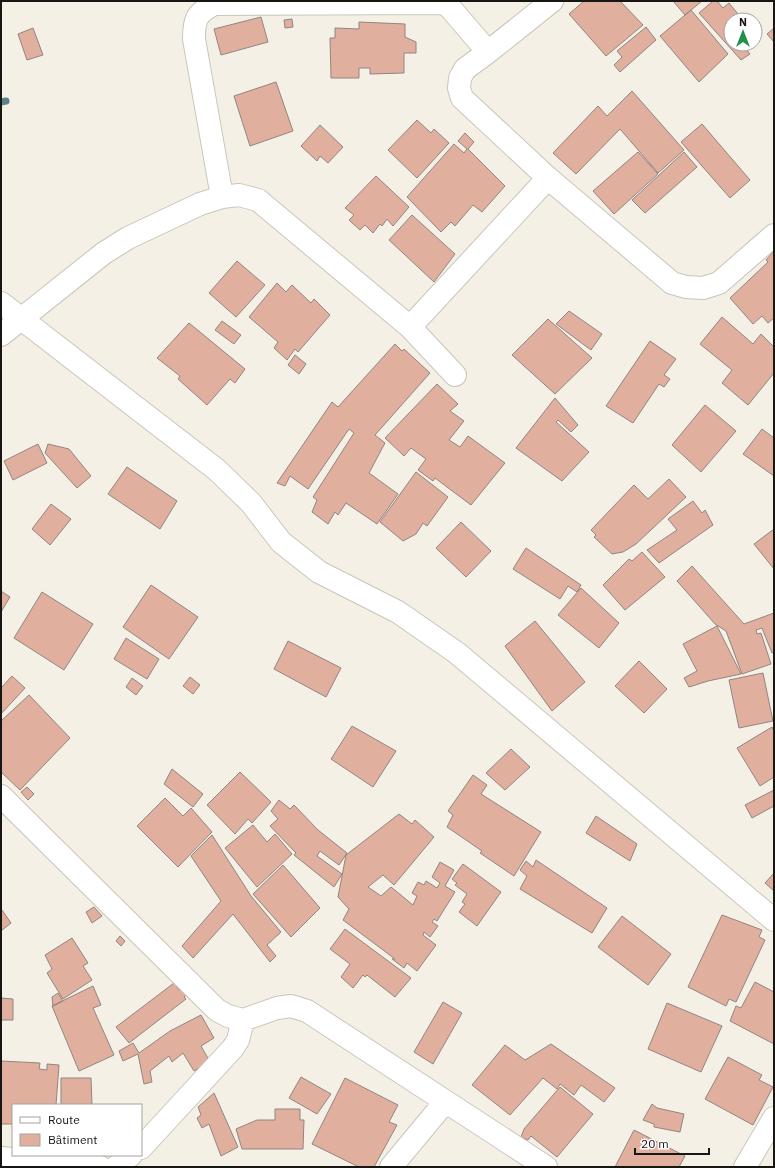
<svg xmlns="http://www.w3.org/2000/svg" width="775" height="1168" font-family="'IBM Plex Sans',sans-serif">
	<style>
		.lines { fill: none; stroke-linecap: round; stroke-linejoin: round }
		.stream { stroke: #5a848a; stroke-width: 7 }
		.building { fill: #e1af9e; stroke: #918581 }
		.minor-casing { stroke: #cac5bb; stroke-width: 24 }
		.minor { stroke: #fff; stroke-width: 22 }
	</style>
	<rect width="100%" height="100%" fill="#f5f0e5"/>
	<g class="lines">
		<!-- stream -->
		<path class="stream" d="M1 102 6 101"/>
	</g>
	<!-- building -->
	<path class="building" d="M584 1H620L643 25 606 56 569 14Z
		M673 1H702L685 15Z
		M713 1H717L723 8 729 3 743 20H731V44H742L750 54 741 60 699 13Z
		M691 10 728 54 699 82 660 36Z
		M261 17 268 42 221 55 214 29Z
		M292 19 293 27 285 28 284 20Z
		M359 22 405 24V37L416 42V53H404V73L370 74V68H359V78H331L330 38H335V28L359 29Z
		M646 27 656 40 620 72 614 65 622 57 617 51Z
		M33 28 43 55 27 60 18 34Z
		M774 28V42L767 34Z
		M276 82 293 131 250 146 234 96Z
		M632 91 684 150 658 173 620 129 576 174 553 153 598 106 607 116Z
		M417 120 431 133 434 129 449 143 417 178 388 150Z
		M702 124 750 180 730 198 681 142Z
		M320 125 343 147 328 163 320 156 317 161 301 146Z
		M465 133 474 142 468 149 505 186 482 212 473 205 455 226 451 222 441 232 407 197 454 144 464 153 467 149 458 141Z
		M638 152 658 174 614 214 593 191Z
		M684 152 697 167 645 213 632 200Z
		M376 176 409 207 393 226 387 219 382 226 380 224 373 233 365 225 360 230 349 220 354 215 345 208Z
		M412 215 455 254 434 282 389 240Z
		M774 251V318L768 323 762 316 753 324 730 298 768 262 766 260Z
		M237 261 265 285 236 317 209 293Z
		M277 283 286 292 292 285 311 303 314 299 330 315 298 352 295 349 287 360 274 348 278 342 249 317Z
		M569 311 602 334 591 350 556 324Z
		M722 317 753 344 761 334 774 347V373L748 405 722 383 732 370 700 344Z
		M548 319 592 358 555 394 512 355Z
		M222 321 241 335 234 344 215 330Z
		M189 323 245 369 235 383 230 379 207 405 178 379 180 376 157 358Z
		M650 341 676 359 664 375 670 379 664 387 659 384 633 423 606 406Z
		M395 344 402 351 404 349 430 373 375 435 385 443 369 473 398 494 377 524 346 503 338 515 335 512 328 524 312 512 317 500 313 497 354 433 349 429 308 489 290 476 285 486 277 483 332 402 338 407Z
		M295 355 306 364 299 374 288 365Z
		M437 384 458 404 450 411 464 421 449 440 460 447 468 436 505 463 471 505 435 478 433 481 418 470 426 459 411 448 404 456 385 438Z
		M555 398 578 425 571 432 558 420 556 422 589 452 562 481 516 448Z
		M705 405 736 431 701 472 672 445Z
		M762 429 774 438V476L743 454Z
		M38 444 47 463 13 480 4 461Z
		M48 444 69 449 91 476 77 488 45 453Z
		M127 467 177 501 160 529 108 494Z
		M416 472 448 497 427 526 423 523 416 534 403 541 380 522Z
		M669 479 686 497 636 544 623 552 612 554 594 537 596 535 591 530 634 485 648 499Z
		M693 501 702 513 705 510 713 525 659 563 647 550 677 530 668 519Z
		M51 504 71 519 50 545 32 529Z
		M461 522 491 551 466 577 436 548Z
		M774 529V569L754 544Z
		M526 548 581 585 577 592 568 586 560 599 513 569Z
		M642 552 665 577 625 610 603 585 629 559 632 561Z
		M692 566 744 624 774 613V652L772 653 762 628 756 630 757 634 761 633 771 664 742 674 726 631 715 624 677 581Z
		M151 585 198 617 169 659 123 627Z
		M581 588 619 623 599 648 558 615Z
		M1 591 10 597 1 612Z
		M42 592 93 624 64 670 14 638Z
		M535 621 585 682 552 711 505 646Z
		M717 626 741 674 708 681 689 687 684 678 697 671 683 644Z
		M126 638 159 659 147 679 114 659Z
		M288 641 341 668 326 697 274 669Z
		M639 661 667 689 644 713 615 686Z
		M763 673 773 721 739 728 729 680Z
		M12 676 25 688 1 714V688Z
		M190 677 200 685 193 694 183 686Z
		M132 678 143 686 136 695 126 687Z
		M29 695 70 738 20 790 1 772V721Z
		M352 726 396 751 373 787 331 759Z
		M772 727 774 731V777L760 786 737 748Z
		M511 749 530 767 505 790 486 773Z
		M172 769 203 794 193 807 164 784Z
		M240 772 271 802 252 823 248 819 235 834 207 805Z
		M473 775 487 785 481 794 541 832 514 876 480 853 482 851 447 827 453 815 448 811Z
		M27 787 34 794 28 800 21 792Z
		M774 790V806L752 818 745 805Z
		M165 798 183 816 191 808 212 832 178 867 137 826Z
		M279 800 290 809 294 805 318 830 347 853 339 865 320 851 317 856 342 874 334 887 294 855 296 853 270 826 278 819 271 811Z
		M399 814 412 824 415 820 434 837 394 885 383 875 368 887 381 896 391 887 413 905 417 896 412 893 418 882 424 885 426 881 437 888 440 883 432 877 440 862 454 870 445 886 455 892 437 921 434 919 432 922 438 926 430 937 424 932 423 935 436 945 417 971 407 963 404 968 392 959H395L343 920 349 909 338 897 346 855Z
		M596 816 637 844 630 861 586 833Z
		M253 825 267 842 275 834 292 854 257 887 225 848Z
		M212 835 251 896 281 932 267 945 276 956 270 962 233 914 193 958 182 946 221 901 191 856Z
		M536 860 607 908 592 933 520 889 527 876 520 870 526 861 533 867Z
		M463 864 501 892 477 926 459 912 465 904 462 902 467 894 455 885 457 883 452 879Z
		M283 865 320 908 291 937 253 894Z
		M774 873V891L765 883Z
		M94 907 102 916 92 923 86 912Z
		M2 910 11 923 1 931V911Z
		M722 915 762 930 759 937 765 940 736 1002 729 999 726 1006 688 987Z
		M622 916 671 954 648 985 598 947Z
		M345 929 411 978 395 997 367 975 365 977 363 975 353 988 341 977 350 964 330 949Z
		M120 936 125 941 121 946 116 941Z
		M72 938 88 963 83 966 92 980 63 999 47 973 52 969 45 955Z
		M755 982 774 992V1044L730 1021 736 1006 741 1008Z
		M174 983 179 990 183 987 188 994 184 997 186 999 129 1043 116 1027Z
		M93 986 101 1005 93 1008 114 1055 79 1071 52 1006Z
		M58 993 63 1001 53 1006 52 997Z
		M1 998 13 999V1020H1Z
		M443 1002 462 1013 433 1064 414 1052Z
		M667 1003 722 1026 701 1072 648 1049Z
		M201 1015 214 1038 201 1046 210 1062 194 1071 183 1053 172 1062 169 1056 150 1071 152 1082 144 1084 138 1054 123 1061 119 1051 133 1043 139 1053 170 1031Z
		M551 1044 615 1088 604 1102 581 1085 574 1095 560 1084 557 1089 543 1078 510 1115 472 1085 505 1045 525 1060Z
		M728 1057 762 1075 759 1080 773 1087 753 1125 705 1099Z
		M1 1061 40 1063 39 1069 47 1070V1064L59 1065 56 1105H13V1124H1Z
		M301 1077 331 1094 317 1114 289 1098Z
		M61 1078H91L92 1105H61Z
		M345 1078 398 1105 389 1122 397 1125 374 1167H359L312 1144Z
		M560 1087 593 1114 557 1157 531 1136 528 1140 521 1137 524 1129Z
		M214 1093 238 1147 221 1156 209 1124 202 1128 197 1118 201 1115 198 1107Z
		M652 1104 657 1108 684 1114 680 1132 654 1127V1124L643 1120Z
		M275 1109H300V1120H304L303 1149H242L236 1129 257 1120H275Z
		M634 1130 685 1156 679 1167H615Z"/>
	<g class="lines">
		<defs>
			<path id="minor" d="M552 1 488 52 465 69 460 78 459 88 462 98 548 178 672 283 686 287 703 288 719 283 774 235
				M222 197 194 39C194 19 196 14 214 4L445 3 452 10 488 52
				M1 303 217 470 251 503 281 542 319 572 398 612 457 653 774 920
				M410 327 548 178
				M1 335 104 253 128 238 200 204 222 197 239 195 258 200 410 327 455 375
				M1 796 217 1010 228 1016 243 1020 277 1008 291 1006 307 1011 546 1167
				M141 1148 233 1048 238 1040 243 1020
				M1 1158 100 1167
				M116 1167 131 1155
				M391 1167 445 1102
				M745 1167 774 1118"/>
		</defs>
		<!-- minor casing -->
		<use href="#minor" class="minor-casing"/>
		<!-- minor -->
		<use href="#minor" class="minor"/>
	</g>
	<!-- border -->
	<rect width="775" height="1168" fill="none" stroke="#181612" stroke-width="4"/>
	<!-- legend -->
	<rect x="12" y="1104" width="130" height="52" fill="#ffffff" stroke="#a3a2a0"/>
	<rect x="20" y="1117" width="20" height="6" fill="#ffffff" stroke="#a3a2a0"/>
	<text x="48" y="1124" font-size="12" fill="#181612">Route</text>
	<rect x="20" y="1134" width="20" height="12" fill="#e1af9e" stroke="#a3a2a0"/>
	<text x="48" y="1144" font-size="12" fill="#181612">Bâtiment</text>
	<!-- north arrow -->
	<g transform="translate(743 32)"><circle r="19" fill="#ffffff" stroke="#a3a2a0"/>
	<path d="M0-3L7 15L0 10L-7 15Z" fill="#20904a"/>
	<text y="-6" font-size="11" font-weight="bold" text-anchor="middle" fill="#181612">N</text>
	</g>
	<!-- scale -->
	<path d="M635 1148v6h74v-6" fill="none" stroke="#181612" stroke-width="2"/>
	<text x="641" y="1148" font-size="12" fill="#181612" stroke="#ffffff" stroke-width="3" paint-order="stroke">20 m</text>
</svg>
